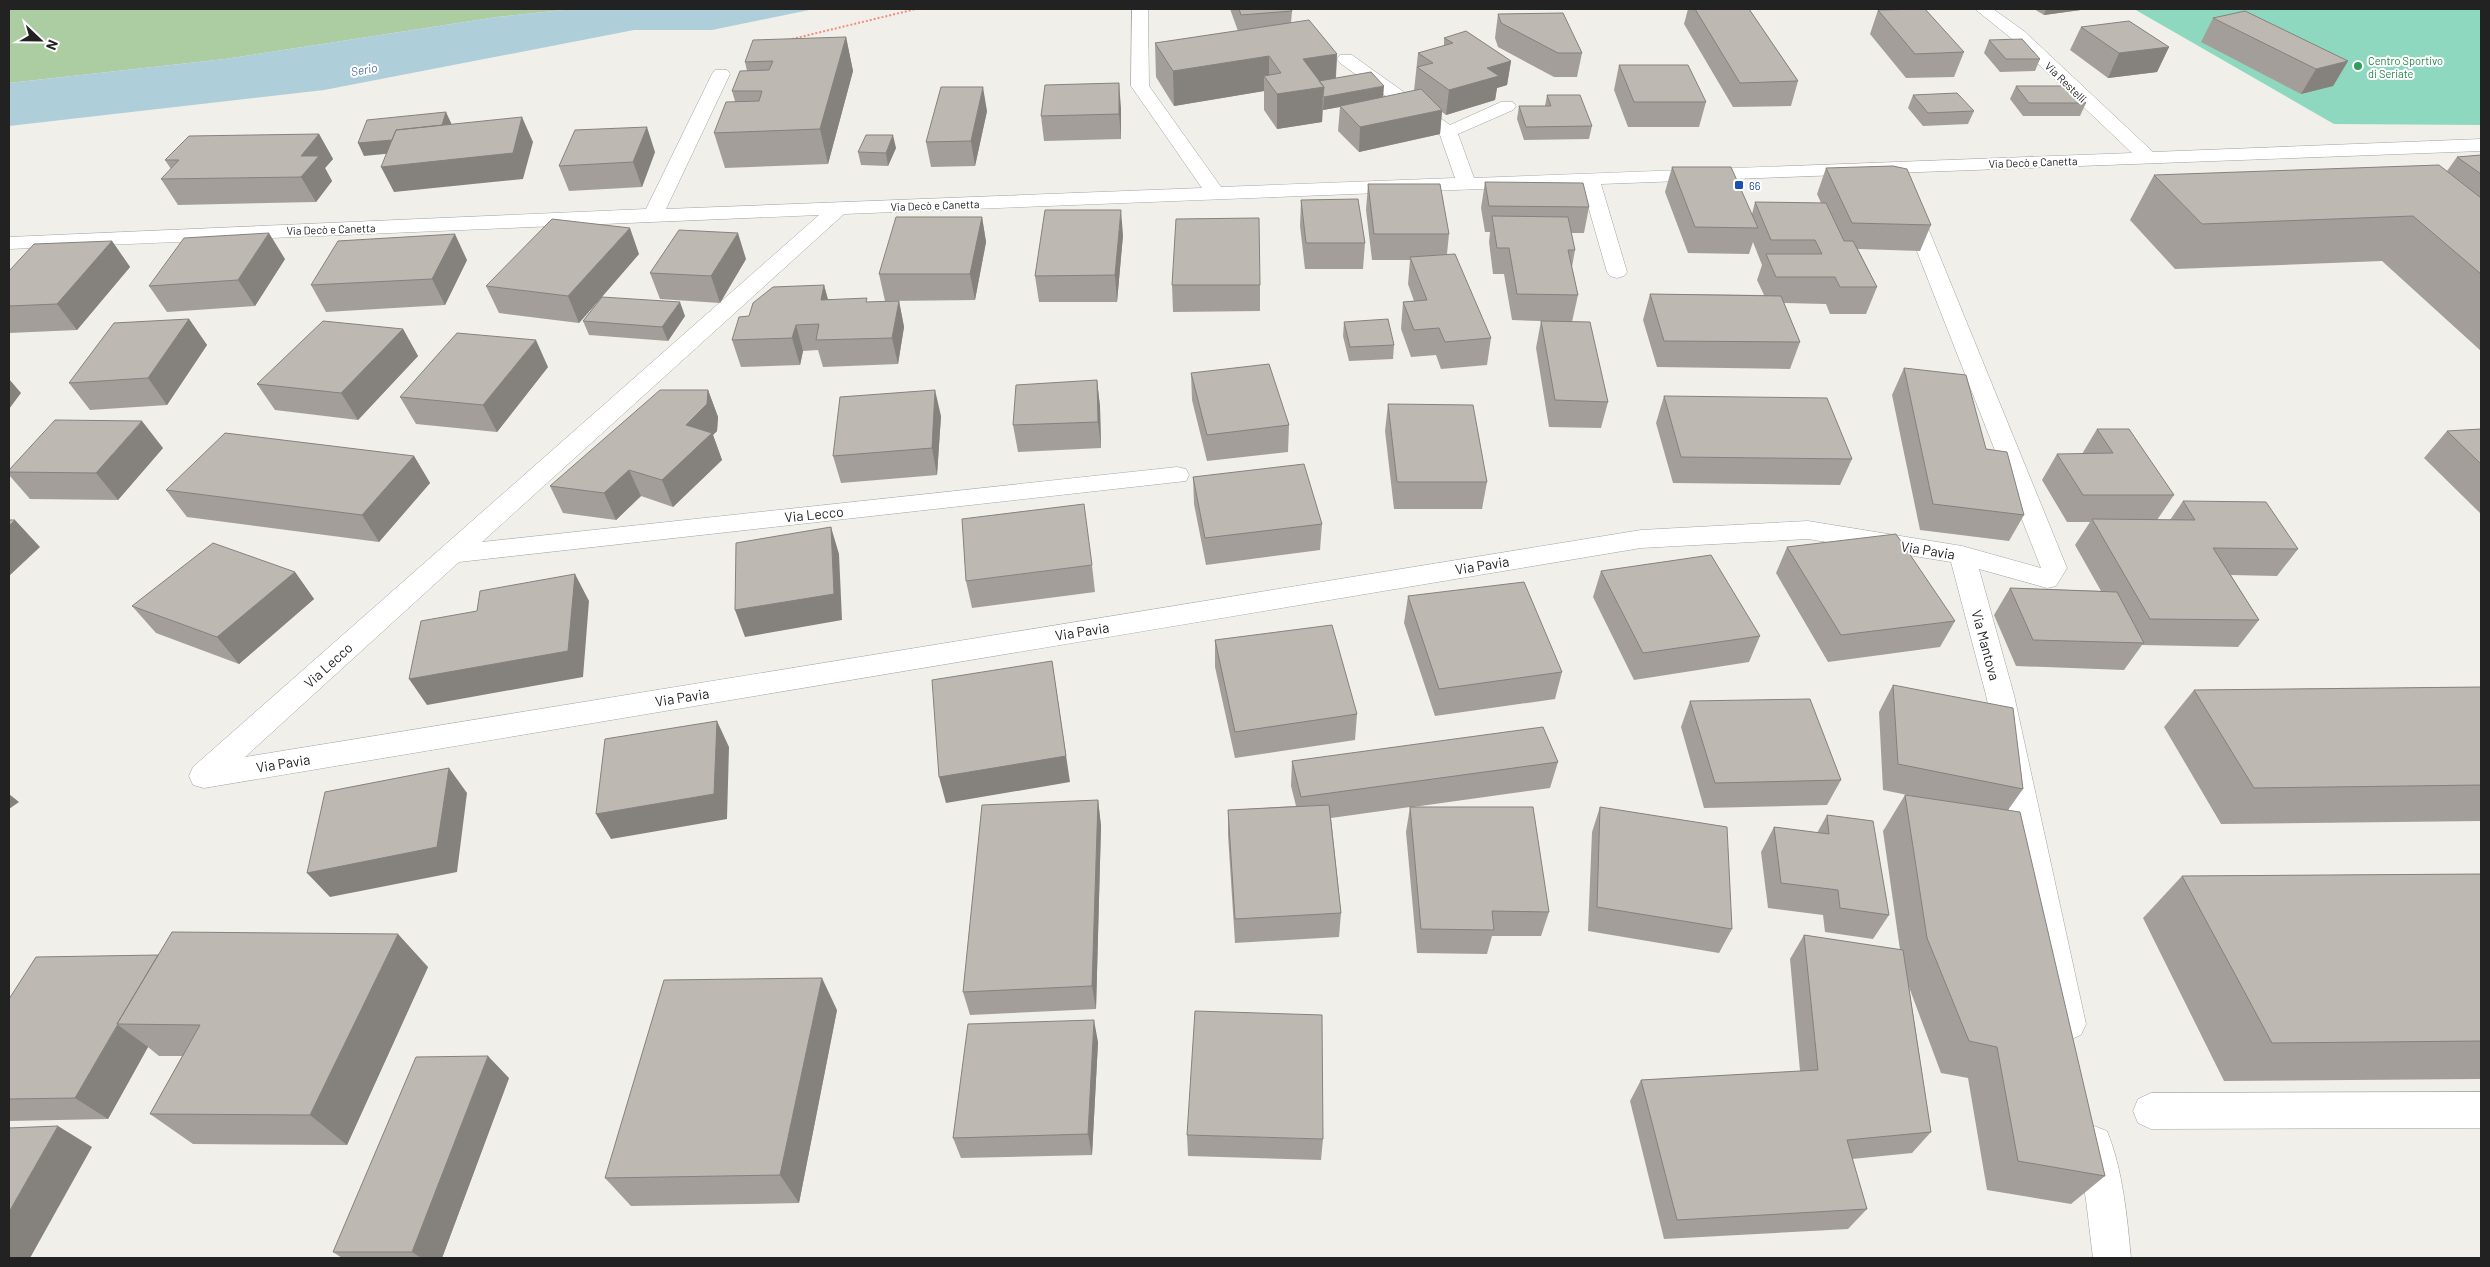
<svg xmlns="http://www.w3.org/2000/svg" width="2490" height="1267" font-family="Barlow,sans-serif">
	<style>
		.forest { fill: #accda2 }
		.pitch { fill: #8fd8c0 }
		.water { fill: #aeceda }
		.lines { fill: none; stroke-linecap: round; stroke-linejoin: round }
		.street-casing { stroke: #a3a3a3; stroke-width: 1 }
		.path { stroke: #ef8f7d; stroke-width: 2; stroke-dasharray: 2 2; stroke-linecap: butt }
		.street { fill: #fff; fill-rule: evenodd }
		.wall { fill: #a39e99 }
		.shaded-wall { fill: #85817d }
		.building { fill: #beb8b2; stroke: #85817d }
		.leisure-dot { fill: #2e9e5b; stroke: #fff; stroke-width: 2 }
		.transit-dot { fill: #1a4fb4; stroke: #fff; stroke-width: 2 }
		.labels { text-anchor: middle; dominant-baseline: central; stroke-width: 4; stroke-linejoin: round; paint-order: stroke }
		.far-leisure-label { font-size: 11px; fill: #27864d; stroke: #fff; text-anchor: start }
		.far-street-label { font-size: 11px; fill: #222; stroke: #fff }
		.far-transit-label { font-size: 11px; fill: #164399; stroke: #fff; text-anchor: start }
		.far-water-label { font-size: 12px; font-style: italic; fill: #5276a2; stroke: #fff }
		.street-label { font-size: 14px; fill: #222; stroke: #fff }
	</style>
	<rect width="100%" height="100%" fill="#f1efe9"/>
	<!-- forest -->
	<path class="forest" d="M9 9H574L497 17 225 59 9 83Z"/>
	<!-- pitch -->
	<path class="pitch" d="M2134 9H2481V125L2334 124Z"/>
	<!-- water -->
	<path class="water" d="M574 9H814L712 30H634L324 90 9 126V83L225 59 497 17Z"/>
	<g class="lines">
		<defs>
			<path id="street" d="M1132 9H1148L1149 86 1221 187 1455 178 1440 135 1340 63 1337 59 1340 55H1352L1450 125 1501 102H1513L1516 106 1513 110 1458 134 1474 178 2132 153 2012 39 1975 9H1993L2024 31 2153 152 2481 139V151L1601 184 1627 272 1624 276 1617 278 1610 276 1607 272 1582 185 844 214 482 542 1177 467 1186 469 1189 475 1186 481 459 562 245 757 1641 530 1808 521 1962 546 2041 568 1900 208 1903 204H1917L1920 208 2067 568 2056 586 2047 588 1979 569 2014 695 2086 1024 2081 1035 2069 1040 2057 1035 2052 1024 1986 695 1951 562 1808 539 1641 548 204 788 193 785 189 776 193 767 819 215 9 249V237L646 209 712 74 715 70H727L730 74 666 209 1202 188 1131 86Z
				M2481 1092V1128L2151 1129 2138 1123 2133 1111 2138 1099 2151 1093Z
				M2094 1126 2107 1131C2123 1170 2127 1217 2131 1258H2093L2086 1200 2076 1144 2081 1131Z"/>
		</defs>
		<!-- street casing -->
		<use href="#street" class="street-casing"/>
		<!-- path -->
		<path class="path" d="M792 39 916 9"/>
		<!-- street -->
		<use href="#street" class="street"/>
	</g>
	<!-- wall -->
	<path class="wall" d="M1230 9H1291L1292 11 1291 23 1337 54 1336 78 1384 97 1414 91 1418 53 1444 46V38L1511 61 1507 85 1497 88 1495 100 1446 115 1442 112 1440 134 1359 152 1338 131 1340 107 1323 110V109L1322 122 1277 129 1264 110V91L1174 106 1156 77 1155 43 1238 31Z
		M1688 9H1749L1798 81 1791 106 1733 107 1684 24Z
		M2034 9H2088L2044 15Z
		M1878 10 1964 52 1954 77 1906 78 1870 34Z
		M1498 14 1582 53 1577 77H1554L1498 47 1495 38Z
		M2213 18 2348 61 2333 86 2301 94 2201 42Z
		M2081 27 2169 47 2157 72 2108 78 2070 50Z
		M846 37 853 71 828 164 725 168 714 133 735 101 732 91 747 71 745 62Z
		M1989 40 2040 59 2035 71 2000 72 1984 53Z
		M1619 65 1706 102 1699 127H1628L1614 90Z
		M2016 86 2086 103 2080 116H2023L2010 99Z
		M1547 95 1592 126 1589 139 1524 140 1517 119 1519 106H1545Z
		M1913 95 1974 111 1968 124 1923 126 1908 108Z
		M1121 108V139L1044 141 1041 116Z
		M987 111 975 166 931 167 926 142Z
		M319 134 333 159 325 168 332 181 316 202 178 205 161 179 171 169 165 160Z
		M896 148 888 166 861 165 858 152Z
		M655 152 642 187 569 191 559 166Z
		M2481 155V351L2382 261 2175 269 2130 220 2154 175 2447 171 2457 157Z
		M1672 167 1752 214 1755 202 1821 203 1817 194 1826 168 1931 225 1920 251 1858 249 1877 287 1866 314H1830L1826 304 1784 303 1800 342 1790 369 1657 367 1643 320 1650 294 1764 295 1757 280 1762 265 1753 242 1749 254 1688 253 1665 192Z
		M1485 182 1589 207 1584 233H1571L1575 250 1572 267 1578 295 1572 322 1512 320 1504 274H1493L1489 242 1490 232H1485L1481 208Z
		M1368 184 1449 234 1447 254 1491 338 1487 365 1441 369 1436 355 1411 357 1401 329 1403 302 1414 301 1408 284 1410 260H1372L1366 210Z
		M1301 200 1365 243 1363 269H1305L1300 226Z
		M982 217 986 242 975 300 885 301 879 274Z
		M1123 235 1117 302H1039L1035 276Z
		M112 241 130 267 77 330 9 333V271Z
		M639 254 602 297 685 316 668 341 589 335 583 321 602 297 579 323 499 313 486 286Z
		M285 259 255 306 167 312 149 286Z
		M746 259 720 303 660 299 650 273Z
		M467 260 445 305 326 312 311 285Z
		M824 285 828 299 868 302 899 301 904 327 898 364 823 367 818 350 803 351 800 365 741 367 732 340 749 316Z
		M1172 285H1260V311L1173 312Z
		M189 319 207 345 167 405 90 410 69 383Z
		M1541 321 1608 402 1601 428 1549 427 1536 348Z
		M1344 322 1394 345 1393 359 1349 361 1343 336Z
		M403 329 418 356 358 420 275 410 257 384Z
		M548 367 497 432 416 424 400 397Z
		M1904 368 1986 449 2024 515 2009 541 1920 530 1892 395Z
		M1191 373 1289 425 1288 452 1207 461 1192 400Z
		M1097 380 1100 407 1101 448 1018 452 1013 425Z
		M708 390 718 417 717 431 713 435 722 460 673 507 641 496 616 520 563 513 550 486Z
		M1664 396 1852 459 1840 485 1673 483 1656 423Z
		M1388 404 1487 482 1482 509H1394L1385 431Z
		M941 416 937 475 841 483 833 456Z
		M2097 429 2174 495 2157 520H2170L2183 501 2298 549 2277 576 2231 575 2259 620 2238 647 2142 645 2124 670 2016 666 1994 615 2010 588 2101 591 2075 545 2090 522H2067L2042 480 2057 454H2082Z
		M2481 429V514L2424 458 2447 431Z
		M163 448 118 500 30 499 9 475V470Z
		M414 456 430 483 379 542 187 517 166 490Z
		M1193 477 1322 524 1320 550 1206 565 1194 504Z
		M1787 547 1955 621 1940 647 1828 662 1776 573Z
		M1092 565 1095 592 972 608 966 581Z
		M1601 571 1760 636 1749 662 1634 680 1593 597Z
		M295 572 314 599 239 664 156 633 132 606Z
		M1408 596 1562 672 1555 699 1435 716 1404 623Z
		M1215 640 1357 714 1355 740 1235 758 1215 667Z
		M1893 685 2023 789 2008 810 2105 1176 2071 1204 1987 1190 1968 1078 1941 1073 1909 987 1931 1132 1912 1153 1852 1159 1867 1209 1848 1229 1664 1239 1630 1101 1641 1080 1800 1071 1790 959 1804 935 1900 950 1883 831 1905 795 1922 798 1883 790 1879 712Z
		M2481 687V821L2221 824 2164 727 2194 690Z
		M1690 701 1841 780 1827 805 1704 808 1681 727Z
		M1292 761 1558 762 1550 788 1413 807 1549 912 1541 936H1492L1487 954 1417 953 1406 832 1410 807 1331 818 1341 913 1339 937 1235 943 1228 835V810L1296 806 1291 786Z
		M1098 800 1101 826 1096 1009 970 1015 963 992Z
		M1600 807 1732 929 1719 953 1588 931 1592 832Z
		M1827 815 1889 915 1873 939 1825 932 1823 915 1768 908 1761 852 1774 827 1817 833Z
		M2481 874V1079L2224 1081 2143 918 2182 876Z
		M428 967 347 1145 193 1144 150 1114 182 1056H159L148 1047 108 1119 9 1121V999Z
		M837 1010 799 1203 631 1206 605 1178Z
		M1098 1042 1092 1155 961 1158 953 1138Z
		M509 1078 442 1258H342L333 1252Z
		M1187 1135 1323 1139 1321 1160 1188 1156Z"/>
	<!-- shaded-wall -->
	<path class="shaded-wall" d="M2046 9H2088L2044 15Z
		M846 37 853 71 828 164 820 129Z
		M2169 47 2157 72 2108 78 2119 53Z
		M1337 54 1335 88 1323 90 1322 122 1277 129V94L1303 59Z
		M1269 56V82L1264 76V91L1174 106 1173 71Z
		M1511 61 1507 85 1497 88 1495 100 1446 115 1449 90 1487 68Z
		M2348 61 2333 86 2301 94 2316 69Z
		M1119 83 1121 108V139L1119 114Z
		M1384 86 1383 99 1323 110 1324 97Z
		M983 87 987 111 975 166 971 141Z
		M1442 110 1440 134 1359 152 1360 127Z
		M446 112 452 125 445 148 364 156 358 143Z
		M522 117 533 142 523 179 394 192 381 167Z
		M647 127 655 152 642 187 633 162Z
		M319 134 333 159 325 168 332 181 316 202 301 177V156Z
		M893 135 896 148 888 166 886 153Z
		M1121 210 1123 235 1117 302 1115 275Z
		M982 217 986 242 975 300 970 274Z
		M630 228 639 254 579 323 568 296Z
		M269 233 285 259 255 306 238 280Z
		M738 233 746 259 720 303 711 276Z
		M455 234 467 260 445 305 432 279Z
		M112 241 130 267 77 330 57 304Z
		M824 285 831 312 821 300Z
		M899 301 904 327 898 364 892 338Z
		M680 302 685 316 668 341 662 327Z
		M189 319 207 345 167 405 148 378Z
		M796 325 803 351 800 365 792 338Z
		M403 329 418 356 358 420 341 393Z
		M536 340 548 367 497 432 483 405Z
		M9 379 21 393 9 409Z
		M1097 380 1100 407 1101 448 1098 422Z
		M708 390 718 417 717 431 713 435 722 460 673 507 662 480 686 425Z
		M935 390 941 416 937 475 932 448Z
		M142 421 163 448 118 500 96 473Z
		M414 456 430 483 379 542 362 515Z
		M629 470 641 496 616 520 604 493Z
		M15 520 40 547 9 576V526Z
		M831 527 839 554 842 620 745 637 735 610Z
		M295 572 314 599 239 664 217 637Z
		M575 574 589 601 583 677 427 705 409 679Z
		M1052 661 1070 782 946 803 939 777Z
		M717 721 729 747 727 819 611 839 596 814Z
		M449 768 467 793 457 872 330 897 307 873Z
		M9 794 19 802 9 809Z
		M1098 800 1101 826 1096 1009 1092 986Z
		M398 934 428 967 347 1145 310 1115Z
		M822 978 837 1010 799 1203 780 1175Z
		M1094 1020 1098 1042 1092 1155 1088 1134Z
		M118 1025 148 1047 108 1119 75 1098Z
		M488 1056 509 1078 442 1258H421L412 1252Z
		M58 1126 92 1147 30 1258H9V1212Z"/>
	<!-- building -->
	<path class="building" d="M1239 9H1291L1292 11 1241 15Z
		M1695 9H1749L1798 81 1740 83Z
		M1925 9 1964 52 1915 54 1878 10Z
		M2245 11 2348 61 2316 69 2213 18Z
		M1563 13 1582 53H1558L1501 23 1498 14Z
		M1309 20 1337 54 1303 59 1324 87 1277 94 1264 76 1281 73 1269 56 1173 71 1155 43Z
		M2129 21 2169 47 2119 53 2081 27Z
		M1466 31 1511 61 1487 68 1499 76 1449 90 1417 67 1433 63 1418 53 1453 43 1444 38Z
		M846 37 820 129 714 133 726 102 759 101 762 91H732L740 71 769 70 773 61 745 62 753 40Z
		M2022 39 2040 59H2006L1989 40Z
		M1619 65H1688L1706 102H1634Z
		M1371 72 1384 86 1324 97 1323 96 1324 87 1319 81Z
		M1119 83V114L1041 116 1045 85Z
		M2016 86H2072L2086 103H2029Z
		M941 87H983L971 141 926 142Z
		M1421 89 1442 110 1360 127 1340 106Z
		M1957 93 1974 111 1928 113 1913 95Z
		M1547 95H1580L1592 126 1526 127 1519 106H1551Z
		M446 112 442 125 396 130 392 140 358 143 367 120Z
		M522 117 513 153 381 167 396 130Z
		M647 127 633 162 559 166 575 130Z
		M319 134 301 156H319L301 177 161 179 179 160H165L189 136Z
		M866 135H893L886 153 858 152Z
		M2481 155V174L2457 157Z
		M2439 165 2481 198V274L2413 216 2202 224 2154 175Z
		M1893 166 1907 169 1931 225 1852 223 1826 168Z
		M1672 167H1731L1758 228 1695 227Z
		M1485 182 1583 183 1589 207 1489 206Z
		M1368 184H1440L1449 234H1374Z
		M1358 199 1365 243H1306L1301 200Z
		M1755 202 1826 203 1844 241H1853L1877 287H1840L1835 277H1776L1766 254H1822L1815 240H1771Z
		M1045 210H1121L1115 275 1035 276Z
		M1492 216 1568 217 1575 250H1568L1578 295 1517 294 1509 248H1497Z
		M896 217H982L970 274H879Z
		M1259 218 1260 285H1172L1176 219Z
		M552 219 630 228 568 296 486 286Z
		M679 230 738 233 711 276 650 273Z
		M269 233 238 280 149 286 184 238Z
		M455 234 432 279 311 285 338 241Z
		M112 241 57 304 9 306V271L34 244Z
		M1455 254 1491 338 1445 342 1439 328 1414 330 1403 302 1427 300 1410 257Z
		M824 285 821 300 867 298 866 302 899 301 892 338 816 340 819 324 796 325 792 338 732 340 739 317 749 316 753 303 773 287Z
		M1650 294 1781 296 1800 342 1664 341Z
		M602 297 680 302 662 327 583 321Z
		M189 319 148 378 69 383 114 323Z
		M1388 319 1394 345 1350 347 1344 322Z
		M323 321 403 329 341 393 257 384Z
		M1541 321 1590 322 1608 402 1555 400Z
		M457 333 536 340 483 405 400 397Z
		M1269 364 1289 425 1207 435 1191 373Z
		M1904 368 1966 375 1986 449 2007 452 2024 515 1933 504Z
		M1097 380 1098 422 1013 425 1016 385Z
		M660 390H708L707 404 686 425 712 433 662 480 629 470 604 493 550 486Z
		M935 390 932 448 833 456 840 397Z
		M1664 396 1827 398 1852 459 1681 457Z
		M1388 404 1473 405 1487 482H1397Z
		M55 420 142 421 96 473 9 472V470Z
		M2097 429H2129L2174 495H2083L2057 454 2113 453Z
		M2481 429V464L2447 431Z
		M225 433 414 456 362 515 166 490Z
		M1304 464 1322 524 1205 538 1193 477Z
		M2183 501 2266 502 2298 549 2213 548 2259 620 2150 619 2092 519 2195 520Z
		M1084 504 1092 565 966 581 962 519Z
		M9 520H15L9 526Z
		M831 527 834 594 735 610 736 543Z
		M1896 534 1955 621 1841 635 1787 547Z
		M213 543 295 572 217 637 132 606Z
		M1711 555 1760 636 1643 653 1601 571Z
		M575 574 568 651 409 679 421 621 477 611 480 591Z
		M1524 582 1562 672 1439 689 1408 596Z
		M2010 588 2117 592 2144 643 2033 640Z
		M1332 625 1357 714 1235 732 1215 640Z
		M1052 661 1066 756 939 777 932 680Z
		M1893 685 2013 708 2023 789 1898 764Z
		M2481 687V785L2254 788 2194 690Z
		M1810 699 1841 780 1715 783 1690 701Z
		M717 721 714 794 596 814 605 739Z
		M1543 727 1558 762 1301 797 1292 761Z
		M449 768 437 847 307 873 325 792Z
		M1905 795 2020 812 2105 1176 2018 1161 1997 1047 1969 1041 1927 938Z
		M1098 800 1092 986 963 992 982 805Z
		M1329 805 1341 913 1235 919 1228 810Z
		M1410 807H1533L1549 912 1492 911 1494 930 1421 929Z
		M1600 807 1727 827 1732 929 1597 907Z
		M1827 815 1873 821 1889 915 1840 908 1838 890 1781 883 1774 827 1829 834Z
		M2481 874V1041L2272 1043 2182 876Z
		M172 932 398 934 310 1115 150 1114 200 1025 117 1024Z
		M1804 935 1903 950 1931 1132 1847 1140 1867 1209 1677 1220 1641 1080 1818 1070Z
		M158 955 117 1024H118L75 1098 9 1099V999L36 957Z
		M822 978 780 1175 605 1178 664 980Z
		M1195 1011 1322 1015 1323 1139 1187 1135Z
		M1094 1020 1088 1134 953 1138 968 1024Z
		M488 1056 412 1252H333L416 1057Z
		M58 1126 9 1212V1128Z"/>
	<!-- markers -->
	<circle class="leisure-dot" cx="2358" cy="66" r="5"/>
	<rect class="transit-dot" x="1734" y="180" width="10" height="10" rx="2.5"/>
	<g class="labels">
		<!-- far-leisure labels -->
		<g class="far-leisure-label">
			<text x="2368" y="60">Centro Sportivo<tspan x="2368" dy="13">di Seriate</tspan></text>
		</g>
		<!-- far-street labels -->
		<g class="far-street-label">
			<text transform="translate(2066 82) rotate(44)">Via Restelli</text>
			<text transform="translate(2033 162) rotate(-2)">Via Decò e Canetta</text>
			<text transform="translate(935 205) rotate(-2)">Via Decò e Canetta</text>
			<text transform="translate(331 229) rotate(-2)">Via Decò e Canetta</text>
		</g>
		<!-- far-transit labels -->
		<g class="far-transit-label">
			<text x="1749" y="185">66</text>
		</g>
		<!-- far-water labels -->
		<g class="far-water-label">
			<text transform="translate(364 69) rotate(-10)">Serio</text>
		</g>
		<!-- street labels -->
		<g class="street-label">
			<text transform="translate(814 514) rotate(-6)">Via Lecco</text>
			<text transform="translate(1928 550) rotate(9)">Via Pavia</text>
			<text transform="translate(1482 565) rotate(-9)">Via Pavia</text>
			<text transform="translate(1082 631) rotate(-9)">Via Pavia</text>
			<text transform="translate(1986 645) rotate(75)">Via Mantova</text>
			<text transform="translate(328 665) rotate(-42)">Via Lecco</text>
			<text transform="translate(682 697) rotate(-9)">Via Pavia</text>
			<text transform="translate(283 763) rotate(-9)">Via Pavia</text>
		</g>
	</g>
	<!-- border -->
	<rect width="2490" height="1267" fill="none" stroke="#222222" stroke-width="20"/>
	<!-- north arrow -->
	<g transform="translate(40 40) rotate(112)" stroke="#ffffff" stroke-width="4" paint-order="stroke">
	<path d="M0-4L9 19L0 12L-9 19Z" fill="#222222"/>
	<text y="-8" font-size="14" font-weight="bold" text-anchor="middle" fill="#222222">N</text>
	</g>
</svg>
